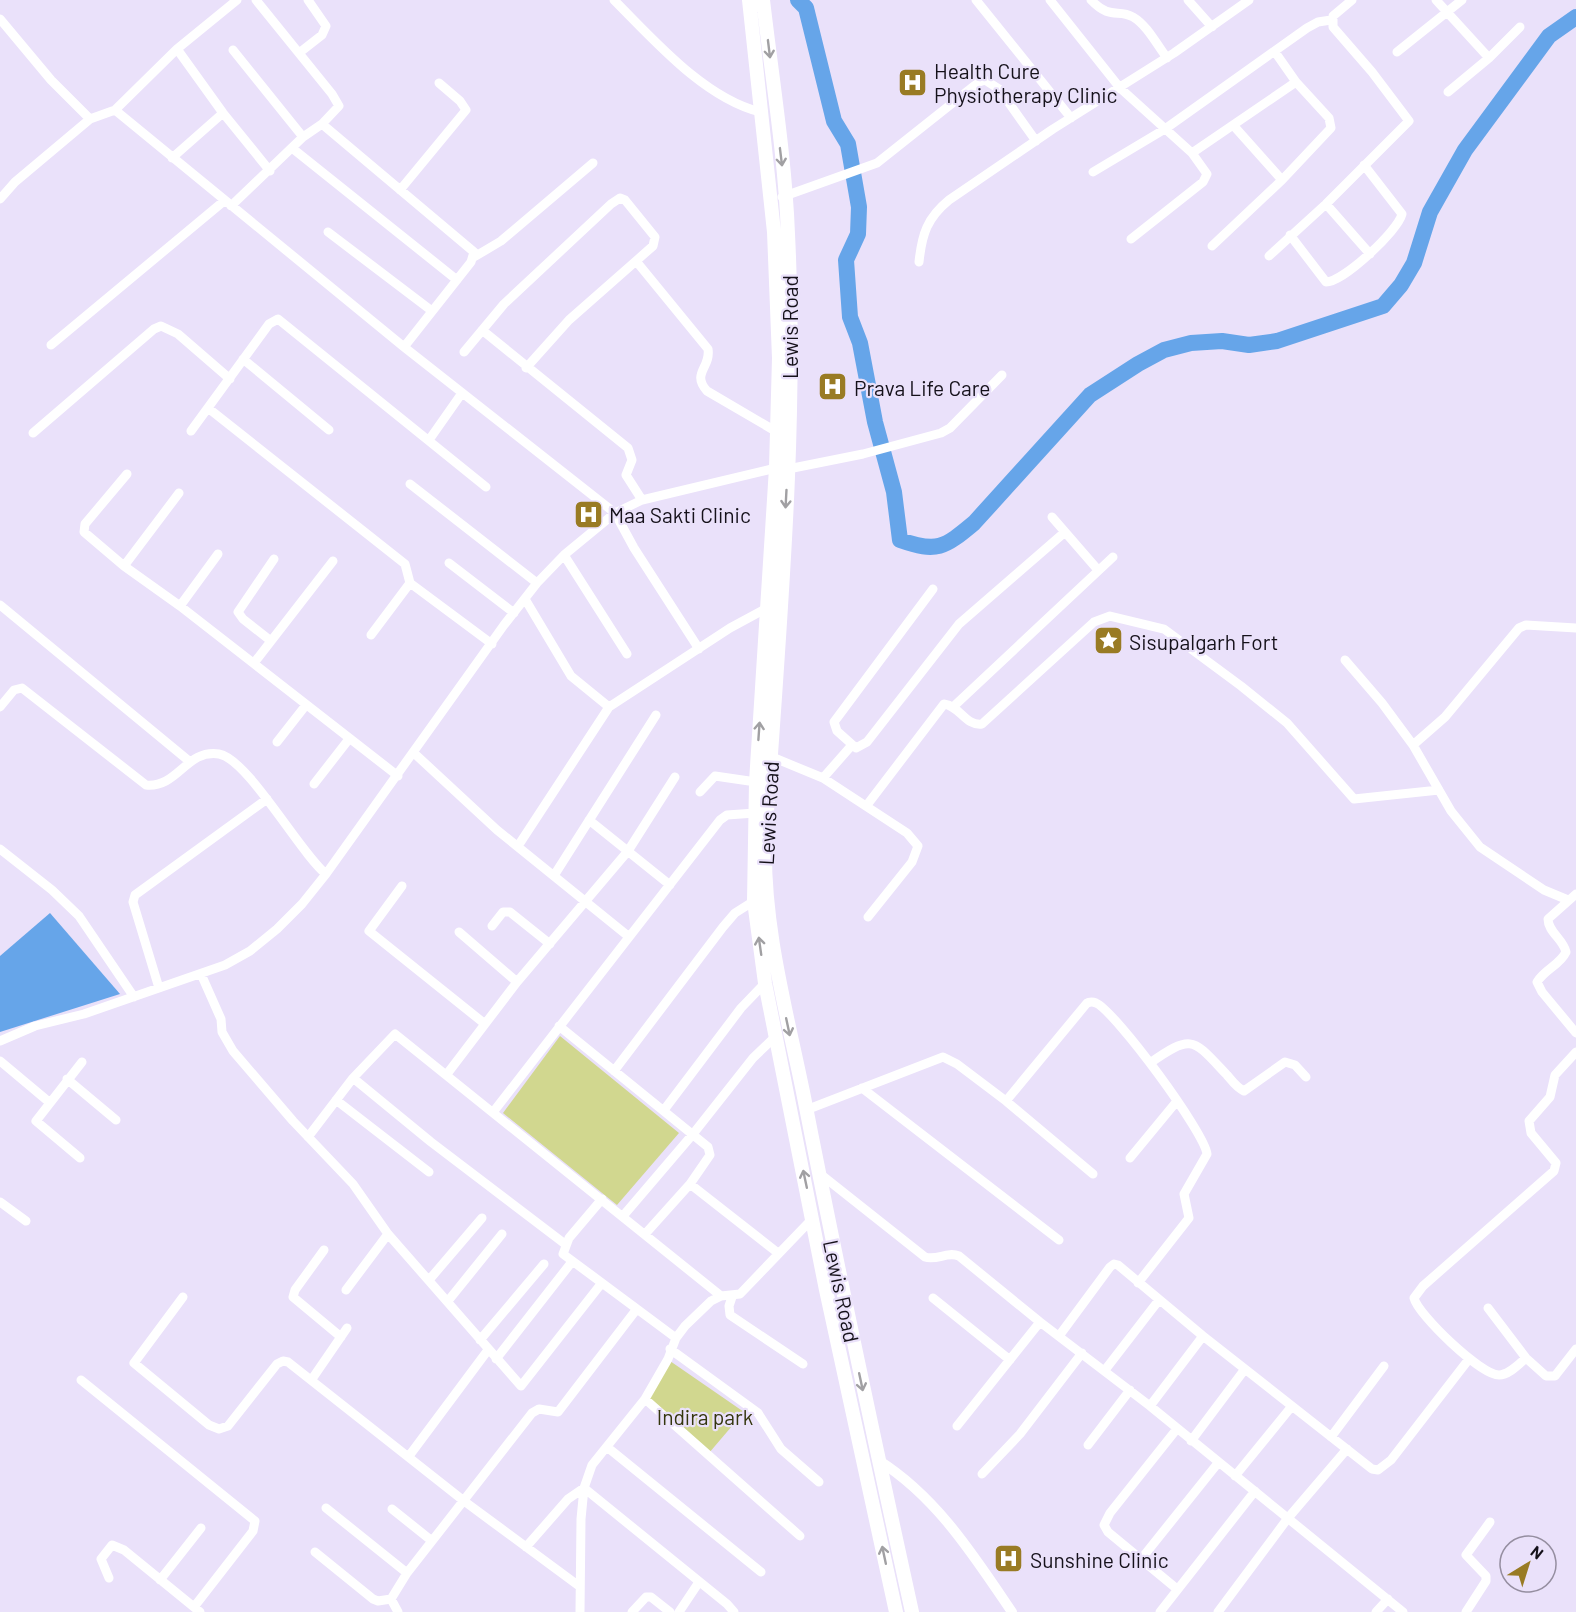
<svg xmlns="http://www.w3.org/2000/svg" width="1576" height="1612" font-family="Barlow,sans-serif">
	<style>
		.green { fill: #d1d78f }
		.water { fill: #66a5e9 }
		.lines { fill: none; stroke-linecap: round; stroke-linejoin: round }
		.river { stroke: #66a5e9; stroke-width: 16 }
		.minor { stroke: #fff; stroke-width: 9 }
		.tertiary { stroke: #fff; stroke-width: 10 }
		.primary { stroke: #fff; stroke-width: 14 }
		.oneway { stroke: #a1a0a3 }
		.labels { text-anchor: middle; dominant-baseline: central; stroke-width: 4.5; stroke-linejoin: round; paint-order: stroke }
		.poi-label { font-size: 21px; fill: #15111a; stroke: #eae1fa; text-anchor: start }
		.street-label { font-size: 21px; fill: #15111a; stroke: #eae1fa }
		.park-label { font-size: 21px; fill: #34360d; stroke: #eae1fa }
	</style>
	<rect width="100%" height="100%" fill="#eae1fa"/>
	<!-- green -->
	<path class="green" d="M560 1036 679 1133 617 1205 503 1113Z
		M670 1361 744 1412 709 1453 647 1401Z"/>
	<!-- water -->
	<path class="water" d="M50 913 120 994 0 1032V956Z"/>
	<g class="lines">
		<!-- river -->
		<path class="river" d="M798 0 806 8 834 121 848 144 859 207 858 234 846 260 850 317 860 343 875 422 894 492 900 540C937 553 944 548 974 523L1090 395 1138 364 1164 350 1191 343 1222 341 1249 345 1277 341 1383 306 1401 285 1414 263 1430 212 1465 150 1549 36 1576 17"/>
		<!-- minor -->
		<path class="minor" d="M614 0C654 40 704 98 760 112
			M976 0 1071 118
			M1050 0 1120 88 1192 153 1207 174 1203 182 1131 239
			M1091 0C1111 21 1118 8 1133 17 1147 25 1157 45 1167 58
			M1188 0 1212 27
			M1436 0 1489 58
			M0 19 51 80 90 119
			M177 49 223 113 270 171
			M233 50 303 137
			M1397 52 1462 0
			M299 53 322 35 326 26 308 0
			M1448 92 1489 58 1520 27
			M115 110 404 347 615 513 634 548 699 649
			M322 124 474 252 471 262 404 347
			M1233 125 1282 180 1331 128 1329 118 1296 82 1275 52
			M292 148 457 280
			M1192 153 1296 82
			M172 158 223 113
			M1093 172 1165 129 1307 28 1318 22 1331 20
			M400 190 466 110 460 101 439 83
			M782 197 877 163 979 82 985 80 999 89 1036 141
			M0 199 15 182 90 119 115 110 177 49 237 0
			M1326 204 1370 254
			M231 206 303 137 322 124 339 106 332 94 256 0
			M328 232 432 311
			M1290 235 1326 282C1343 282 1398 231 1402 214L1364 165
			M1212 246 1282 180
			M1269 256 1326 204 1409 121 1372 72 1333 27V16L1352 0
			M474 257 501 241 593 163
			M636 261 708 349C711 368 691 373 707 391L777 432
			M919 262C922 234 927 218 949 200L1053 129 1174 53 1249 0
			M482 330 628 448 632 460 626 475 642 500
			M51 345 224 201
			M464 352 504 304 611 204 620 198 625 200 655 237 653 246 569 320 526 368
			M243 359 329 430
			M208 408 405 564 410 583 371 635
			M191 431 269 324 278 319 486 487
			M33 433 154 329 161 326 178 334 230 379
			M429 440 462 393
			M788 469 863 454 941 433 950 428 1002 375
			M127 474 85 524 84 532 124 566 180 606 398 776
			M410 484 537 583
			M1052 517 1098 570
			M564 555 627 654
			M449 563 514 613
			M124 566 179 493
			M410 583 492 644
			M933 589 834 722 837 731 856 748 867 742 959 624 1065 532
			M525 599 571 676 609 707
			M0 605 189 761
			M180 606 218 554
			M271 641 243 619 238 612 274 559
			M1345 660 1382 703 1413 745 1451 811 1480 847 1544 890 1568 900
			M254 663 333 561
			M0 707 14 690 22 688 146 785C178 788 186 749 219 754 248 759 300 853 326 874
			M953 707 1113 557
			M277 742 306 705
			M1413 745 1445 717 1519 628 1526 625 1576 628
			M415 754 497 830 628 936
			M772 757 823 778 907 833 918 846 912 862 868 917
			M823 778 852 745
			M314 784 349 739
			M700 792 715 776 756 782
			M867 805 944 704C960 706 965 726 982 724L1094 622 1110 616 1164 629 1241 686 1287 723 1354 799 1439 790
			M589 820 670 885
			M518 846 609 707 730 628 767 608
			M0 849 52 890 79 916 134 997
			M555 874 656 715
			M402 886 369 931 485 1024
			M1576 894 1548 919C1548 932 1563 939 1566 952 1560 965 1545 969 1537 982L1542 992 1576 1033
			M492 926 503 912H510L550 944
			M459 932 517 982
			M201 974 221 1019 222 1032 233 1051 293 1121 353 1184 388 1234 521 1386 601 1284
			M159 988 133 902 135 895 267 799
			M559 1026 708 1147 710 1155 690 1184 646 1233
			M0 1041 35 1026 84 1014 225 965 250 951 277 929 302 904 326 874 504 625 537 583 564 555 615 513 642 500 776 468
			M0 1061 49 1102
			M1150 1063C1193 1033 1193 1039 1227 1075 1232 1081 1237 1088 1244 1091L1285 1062 1295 1065 1306 1077
			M614 1071 723 927 735 913 754 901
			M447 1074 517 982 628 851 675 777
			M353 1078 431 1142 565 1244
			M67 1079 116 1120
			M862 1088 1059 1240
			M336 1100 429 1172
			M1006 1101 1087 1003C1091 1002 1091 1001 1096 1003 1116 1012 1205 1133 1207 1154L1184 1194 1189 1218 1138 1283
			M664 1110 741 1008 765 983
			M806 1110 943 1057 957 1064 1006 1101 1093 1174
			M494 1111 720 820 727 815 755 813
			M308 1137 353 1078 395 1034 721 1296
			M80 1158 36 1121 82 1062
			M1130 1158 1177 1101
			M819 1173 925 1257C937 1261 947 1251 959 1256L1040 1322 1150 1406 1403 1612
			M690 1184 778 1253
			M602 1199 569 1238 563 1254 676 1338
			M0 1202 26 1221
			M623 1216 693 1134 753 1058 776 1036
			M324 1250 295 1290 293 1297 341 1337
			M429 1280 482 1218
			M346 1290 388 1234
			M183 1297 134 1363 209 1425 219 1429 228 1426 277 1364 283 1361 288 1362 464 1501 579 1586
			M732 1297 729 1306 730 1315 803 1364
			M933 1298 1010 1360
			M448 1301 502 1234
			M1488 1308 1526 1358 1546 1376H1555L1576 1349
			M1059 1336 1110 1267 1114 1264 1118 1265 1203 1336 1372 1469 1378 1470 1391 1460 1469 1359
			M480 1340 544 1264
			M670 1349 758 1413 781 1449 819 1482
			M1526 1358C1519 1364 1509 1375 1499 1375 1481 1375 1418 1315 1414 1298L1423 1286 1554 1171 1556 1163 1531 1133 1529 1121 1550 1097 1555 1075 1576 1052
			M496 1359 571 1263
			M1105 1370 1159 1300
			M312 1379 347 1328
			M81 1380 255 1521 253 1531 194 1607
			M645 1399 800 1536
			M1150 1406 1203 1336
			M957 1426 1040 1322
			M1176 1430 1110 1513 1104 1525 1108 1532 1177 1589
			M1331 1437 1384 1366
			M1191 1441 1245 1369
			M1088 1445 1130 1390
			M607 1447 761 1572
			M409 1456 488 1350
			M982 1474 1020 1434 1082 1353
			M1235 1476 1292 1406
			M326 1508 407 1573
			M392 1509 432 1541
			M526 1547 568 1499 584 1488 727 1604 734 1612
			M315 1552 373 1599 378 1601 391 1599
			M1142 1558 1218 1463
			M109 1578 101 1559 112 1545 124 1550 200 1612
			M160 1580 201 1528
			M398 1612 391 1599 407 1573 532 1413 539 1409 558 1412 636 1310
			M580 1612 581 1519 584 1488 592 1465 645 1399 668 1359 676 1338 685 1326 711 1301 721 1296 740 1294 813 1218
			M632 1612 646 1597H651L670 1612
			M679 1612 699 1582
			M1160 1612 1255 1491
			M1218 1612 1288 1518 1347 1449
			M1376 1612 1388 1599
			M1466 1612 1486 1581V1576L1466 1555 1490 1522"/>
		<!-- tertiary -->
		<path class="tertiary" d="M878 1460C937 1497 974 1556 1012 1612"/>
		<!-- primary -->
		<path class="primary" d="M749 0 774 232 779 358 776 468 756 782 754 901 765 983 826 1290 896 1612
			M763 0C772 78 785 156 788 234 798 437 778 640 765 842 763 927 786 1009 803 1092 837 1266 874 1439 912 1612"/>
	</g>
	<!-- one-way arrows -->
	<defs><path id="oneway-shaft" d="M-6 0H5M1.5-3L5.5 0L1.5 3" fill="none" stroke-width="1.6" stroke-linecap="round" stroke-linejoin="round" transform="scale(1.5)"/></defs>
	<g class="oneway">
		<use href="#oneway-shaft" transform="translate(769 49) rotate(83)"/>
		<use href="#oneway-shaft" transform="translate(781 157) rotate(83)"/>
		<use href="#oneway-shaft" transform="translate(786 499) rotate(93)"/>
		<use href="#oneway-shaft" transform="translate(759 731) rotate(-86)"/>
		<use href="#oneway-shaft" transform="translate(760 946) rotate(-98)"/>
		<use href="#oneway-shaft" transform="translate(788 1027) rotate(78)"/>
		<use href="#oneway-shaft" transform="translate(805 1179) rotate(-102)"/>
		<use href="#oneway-shaft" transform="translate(861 1382) rotate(78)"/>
		<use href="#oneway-shaft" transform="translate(884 1555) rotate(-102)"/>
	</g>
	<!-- icons -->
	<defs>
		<symbol id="hospital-square" viewBox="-11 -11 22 22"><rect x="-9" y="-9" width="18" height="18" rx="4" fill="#997b24" stroke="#eae1fa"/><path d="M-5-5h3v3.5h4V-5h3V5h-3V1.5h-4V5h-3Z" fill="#fff"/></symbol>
		<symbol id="sight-square" viewBox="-11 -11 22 22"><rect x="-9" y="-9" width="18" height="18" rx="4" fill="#997b24" stroke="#eae1fa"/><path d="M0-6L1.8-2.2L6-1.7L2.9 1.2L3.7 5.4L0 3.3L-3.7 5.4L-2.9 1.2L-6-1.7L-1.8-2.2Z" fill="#fff"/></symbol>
	</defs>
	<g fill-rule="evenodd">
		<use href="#hospital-square" x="896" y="66" width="33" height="33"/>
		<use href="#hospital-square" x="816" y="370" width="33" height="33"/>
		<use href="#hospital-square" x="572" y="498" width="33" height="33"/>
		<use href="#sight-square" x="1092" y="624" width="33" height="33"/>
		<use href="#hospital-square" x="992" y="1542" width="33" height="33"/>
	</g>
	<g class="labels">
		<!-- poi labels -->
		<g class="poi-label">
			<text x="934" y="70">Health Cure<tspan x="934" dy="24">Physiotherapy Clinic</tspan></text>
			<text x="854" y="387">Prava Life Care</text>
			<text x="609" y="514">Maa Sakti Clinic</text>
			<text x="1129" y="641">Sisupalgarh Fort</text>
			<text x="1030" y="1559">Sunshine Clinic</text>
		</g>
		<!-- street labels -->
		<g class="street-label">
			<text transform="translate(789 327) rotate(-90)">Lewis Road</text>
			<text transform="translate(768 813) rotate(-87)">Lewis Road</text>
			<text transform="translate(842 1291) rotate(78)">Lewis Road</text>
		</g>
		<!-- park labels -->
		<g class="park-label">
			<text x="705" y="1416">Indira park</text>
		</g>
	</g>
	<!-- north arrow -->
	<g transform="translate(1528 1564) rotate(38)"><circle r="28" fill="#eae1fa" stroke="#958ea0" stroke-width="1.5"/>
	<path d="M0-4.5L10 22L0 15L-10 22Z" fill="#997b24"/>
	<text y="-9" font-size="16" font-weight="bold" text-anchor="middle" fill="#15111a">N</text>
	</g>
</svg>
